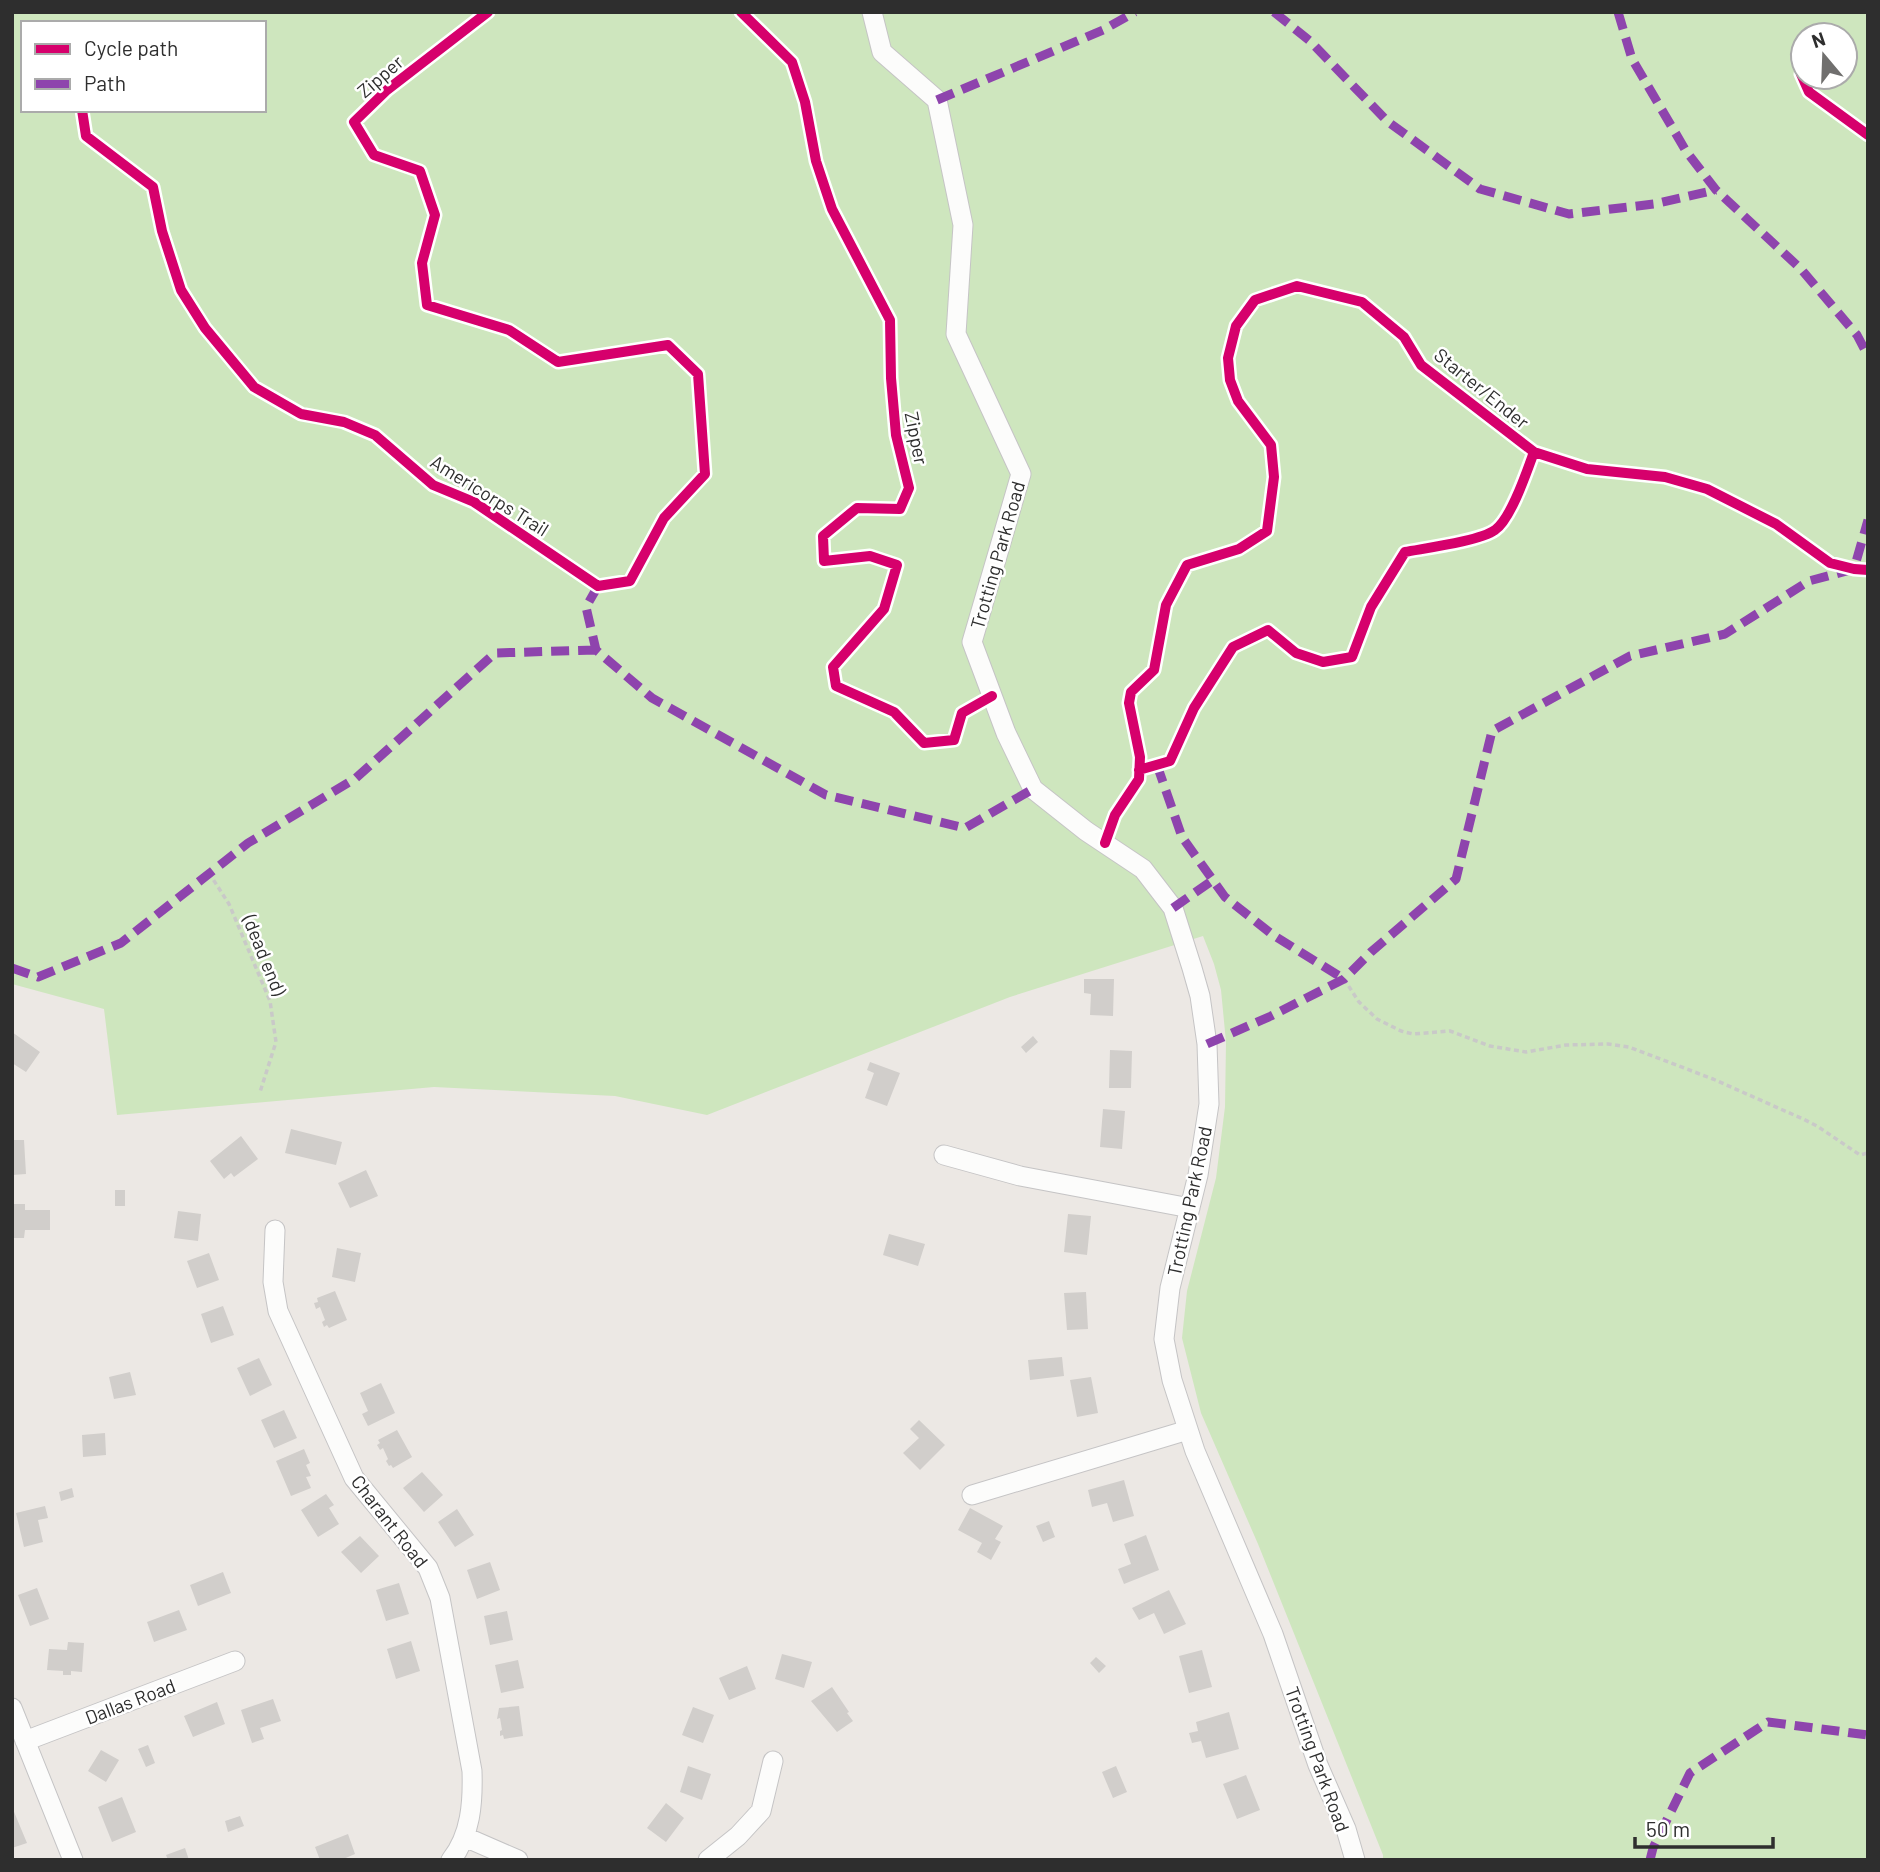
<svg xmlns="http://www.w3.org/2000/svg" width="1880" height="1872" font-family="Barlow,sans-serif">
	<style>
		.green { fill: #cee6be; fill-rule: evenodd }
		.building { fill: #d1cecb }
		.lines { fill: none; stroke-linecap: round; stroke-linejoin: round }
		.minor-casing { stroke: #c5c4c5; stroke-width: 21 }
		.path { stroke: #c9c9c8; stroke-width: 3.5; stroke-dasharray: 5 3.5; stroke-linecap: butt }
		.minor { stroke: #fcfcfb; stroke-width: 19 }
		.quiet { stroke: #8e44ad; stroke-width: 9; stroke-dasharray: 18 9; stroke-linecap: butt }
		.cycleway-casing { stroke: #fff; stroke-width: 15 }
		.cycleway { stroke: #d6006c; stroke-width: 10 }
		.labels { text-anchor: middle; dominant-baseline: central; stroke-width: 5; stroke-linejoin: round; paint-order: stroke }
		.street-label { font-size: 19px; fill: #2e2e2e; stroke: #fff }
	</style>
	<rect width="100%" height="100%" fill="#ece8e4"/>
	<!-- green -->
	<path class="green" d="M12 12H1868V1860H1383V1855L1258 1544 1201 1413 1182 1338 1187 1291 1216 1178 1225 1107 1226 1042 1221 990 1214 964 1203 936 1010 997 707 1115 615 1096 434 1087 117 1115 104 1009 12 984ZM23 23H264V110H23ZM1803 35H1845V77H1803Z"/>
	<!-- building -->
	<path class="building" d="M1084 979H1114L1113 1016 1090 1015 1091 994 1084 993Z
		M12 1032 40 1052 26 1072 12 1063Z
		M1033 1036 1038 1042 1026 1053 1021 1047Z
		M1110 1050 1132 1051 1131 1088H1109Z
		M870 1062 900 1073 887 1106 865 1098 874 1073 867 1070Z
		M1103 1109 1125 1111 1122 1149 1100 1147Z
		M291 1129 342 1142 336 1165 285 1153Z
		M241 1136 258 1159 234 1177 231 1173 224 1179 210 1161Z
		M12 1140H24L26 1174 12 1175Z
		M366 1170 378 1196 350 1208 338 1183Z
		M115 1190H125V1206H115Z
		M12 1204H25V1210H50V1230H25L24 1238H12Z
		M178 1211 201 1214 198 1241 174 1238Z
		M1068 1214 1091 1216 1087 1255 1064 1252Z
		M889 1234 925 1244 918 1266 883 1255Z
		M337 1248 361 1253 355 1282 332 1277Z
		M209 1253 219 1280 197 1288 187 1261Z
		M335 1291 347 1320 329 1328 327 1325 324 1327 322 1322 325 1320 320 1307 316 1309 314 1303 318 1302 317 1298Z
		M1086 1292 1088 1329 1067 1330 1064 1293Z
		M223 1306 234 1335 211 1343 201 1314Z
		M1062 1357 1064 1376 1030 1380 1028 1360Z
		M259 1358 272 1385 250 1396 237 1368Z
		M130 1372 136 1395 114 1399 109 1377Z
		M1091 1377 1098 1413 1077 1417 1070 1380Z
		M381 1383 395 1413 368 1426 362 1414 368 1411 360 1393Z
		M284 1410 297 1438 274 1448 261 1420Z
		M919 1420 945 1445 920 1470 903 1453 919 1438 910 1429Z
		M397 1430 412 1457 393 1468 391 1465 389 1466 386 1461 388 1459 383 1448 380 1450 377 1445 380 1443 378 1440Z
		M105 1433 106 1455 83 1457 82 1435Z
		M304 1449 310 1463 306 1465 311 1476 306 1477 311 1488 291 1496 276 1461Z
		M422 1472 443 1495 424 1512 403 1488Z
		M1124 1480 1134 1516 1113 1522 1107 1503 1092 1507 1088 1490Z
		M72 1488 74 1497 61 1501 59 1492Z
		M326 1494 334 1505 329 1508 339 1524 318 1537 301 1510Z
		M45 1506 48 1518 38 1520 43 1542 24 1547 16 1513Z
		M970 1508 1003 1526 995 1539 1001 1542 991 1560 977 1552 982 1543 958 1530Z
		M457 1509 474 1535 455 1547 438 1522Z
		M1049 1521 1055 1537 1043 1542 1036 1526Z
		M1146 1535 1159 1570 1124 1584 1118 1569 1131 1564 1124 1544Z
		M360 1536 379 1556 361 1573 341 1552Z
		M490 1562 500 1590 477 1599 467 1570Z
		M223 1572 231 1593 198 1606 190 1585Z
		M399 1583 409 1614 386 1621 376 1590Z
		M37 1588 49 1619 30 1626 18 1595Z
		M1169 1590 1186 1624 1164 1634 1154 1613 1139 1620 1132 1608Z
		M179 1610 187 1630 154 1642 147 1622Z
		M507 1611 513 1640 490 1645 484 1616Z
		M411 1641 420 1671 396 1679 387 1649Z
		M68 1642 84 1643 82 1672 71 1671V1675H63V1671L47 1670 49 1649 67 1650Z
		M1202 1650 1212 1687 1189 1693 1179 1656Z
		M782 1654 812 1662 804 1688 775 1679Z
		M1096 1657 1106 1666 1099 1673 1090 1663Z
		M518 1660 524 1688 501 1693 495 1665Z
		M747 1666 756 1689 729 1700 719 1678Z
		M832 1687 849 1712 847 1713 853 1721 837 1732 811 1701Z
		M273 1699 281 1721 260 1728 264 1739 252 1743 241 1710Z
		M217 1702 225 1724 193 1737 184 1716Z
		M519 1706 523 1736 504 1739 503 1735 500 1736V1731L502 1730 500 1718 497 1719 499 1708Z
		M693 1707 714 1715 703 1743 682 1735Z
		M1229 1712 1239 1749 1206 1758 1201 1741 1192 1743 1189 1733 1198 1731 1196 1722Z
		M148 1745 155 1763 146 1767 138 1749Z
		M101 1750 119 1760 106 1782 88 1771Z
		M688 1766 711 1774 702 1800 680 1792Z
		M1116 1766 1127 1792 1113 1798 1102 1772Z
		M1246 1775 1260 1810 1237 1819 1223 1784Z
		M122 1797 136 1832 112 1842 98 1807Z
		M666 1803 684 1818 666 1842 647 1828Z
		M12 1807 27 1843 12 1848Z
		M240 1816 244 1826 228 1832 225 1821Z
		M348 1834 355 1854 341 1860H320L315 1847Z
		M185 1848 189 1860H168L166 1855Z"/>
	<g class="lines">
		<defs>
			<path id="minor" d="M872 12 882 52 937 100 963 225 956 334 1021 474 972 642 1006 733 1033 789 1086 831 1143 869 1173 908 1192 968 1200 996 1207 1044 1209 1104 1198 1175 1170 1288 1164 1339 1172 1380 1195 1451 1273 1634 1318 1765 1346 1829 1355 1860
				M944 1155 1020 1176 1190 1208
				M275 1230 273 1282 278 1311 354 1478 428 1568 440 1598 472 1771C473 1802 471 1835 451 1860
				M972 1495 1188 1430
				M12 1708 73 1860
				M25 1741 235 1661
				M465 1837 518 1860
				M708 1860 738 1836 761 1811 773 1761"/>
		</defs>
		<!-- minor casing -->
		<use href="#minor" class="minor-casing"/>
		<!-- path -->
		<path class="path" d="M209 873 229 904 270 1001 276 1042 260 1092
			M1344 979 1359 1002 1377 1019 1401 1031 1413 1034 1450 1031 1490 1046 1526 1052 1566 1045 1608 1044 1629 1047 1713 1079 1803 1119 1817 1126 1860 1155 1868 1153"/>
		<!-- minor -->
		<use href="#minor" class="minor"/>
		<!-- quiet -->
		<path class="quiet" d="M1274 12 1310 41 1387 121 1480 189 1569 214 1654 204 1716 190
			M1618 12 1632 59 1686 151 1716 190 1801 269 1857 335 1868 356
			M937 100 1103 30 1135 12
			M598 586 586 607 596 650 652 698 826 795 965 828 1033 789
			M1157 765 1182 837 1225 897 1273 935 1344 979
			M1173 908 1213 880
			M12 968 38 977 121 943 248 843 356 778 495 653 596 650
			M1207 1044 1271 1016 1344 979 1371 952 1456 879 1492 731 1630 656 1725 634 1809 581 1854 569 1868 520
			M1650 1860 1653 1848 1690 1773 1768 1722 1868 1735"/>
		<defs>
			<path id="cycleway" d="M741 12 792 62 805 102 816 161 832 209 890 320 891 378 896 435 909 488 900 509 857 508 823 536 824 561 870 556 897 565 884 609 833 667 836 686 894 712 924 743 954 740 962 713 992 696
				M1803 70 1801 74 1809 92 1868 135
				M82 110 86 136 153 187 162 231 181 290 205 328 254 387 301 414 344 422 375 435 433 485 474 502 598 586 630 581 664 518 705 474 698 374 668 345 558 362 509 330 427 305 422 263 435 215 420 171 374 155 354 122 387 90 488 12
				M1139 770 1170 761 1194 708 1233 647 1268 630 1296 653 1323 662 1352 657 1371 607 1405 552C1426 548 1480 541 1495 530 1511 519 1527 471 1534 452
				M1105 843 1115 815 1139 779 1140 757 1129 703 1131 692 1154 670 1166 605 1187 565 1239 549 1267 531 1274 477 1271 445 1238 401 1230 380 1228 358 1236 326 1255 300 1297 286 1362 302 1404 337 1421 365 1534 452 1587 469 1665 477 1707 489 1776 524 1830 563 1854 569 1868 570"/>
		</defs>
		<!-- cycleway casing -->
		<use href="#cycleway" class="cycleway-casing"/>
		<!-- cycleway -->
		<use href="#cycleway" class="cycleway"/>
	</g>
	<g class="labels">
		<!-- street labels -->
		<g class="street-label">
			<text transform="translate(380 76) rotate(-41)">Zipper</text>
			<text transform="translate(1482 388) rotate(39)">Starter/Ender</text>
			<text transform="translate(917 438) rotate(79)">Zipper</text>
			<text transform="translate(490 495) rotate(32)">Americorps Trail</text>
			<text transform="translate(997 555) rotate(-74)">Trotting Park Road</text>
			<text transform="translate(265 955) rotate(68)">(dead end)</text>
			<text transform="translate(1189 1201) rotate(-78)">Trotting Park Road</text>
			<text transform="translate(390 1521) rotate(52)">Charant Road</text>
			<text transform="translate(130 1701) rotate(-21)">Dallas Road</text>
			<text transform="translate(1318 1759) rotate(70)">Trotting Park Road</text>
		</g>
	</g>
	<!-- border -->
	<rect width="1880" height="1872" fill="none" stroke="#2e2e2e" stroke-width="28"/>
	<!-- legend -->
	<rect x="21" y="21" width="245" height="91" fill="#ffffff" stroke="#ababab" stroke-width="2"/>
	<rect x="35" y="44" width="35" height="10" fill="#d6006c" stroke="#ababab" stroke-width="2"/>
	<text x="84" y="56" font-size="21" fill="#2e2e2e">Cycle path</text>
	<rect x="35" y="79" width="35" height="10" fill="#8e44ad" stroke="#ababab" stroke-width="2"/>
	<text x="84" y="91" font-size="21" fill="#2e2e2e">Path</text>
	<!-- north arrow -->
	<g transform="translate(1824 56) rotate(341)"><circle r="33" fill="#ffffff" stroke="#ababab" stroke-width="2"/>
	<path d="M0-5L12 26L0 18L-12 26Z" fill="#706f6e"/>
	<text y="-10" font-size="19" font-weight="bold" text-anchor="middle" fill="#2e2e2e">N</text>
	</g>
	<!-- scale -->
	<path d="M1635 1837v10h138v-10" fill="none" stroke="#2e2e2e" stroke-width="3.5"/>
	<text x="1646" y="1837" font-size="21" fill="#2e2e2e" stroke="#ffffff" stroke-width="5" paint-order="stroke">50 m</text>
</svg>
